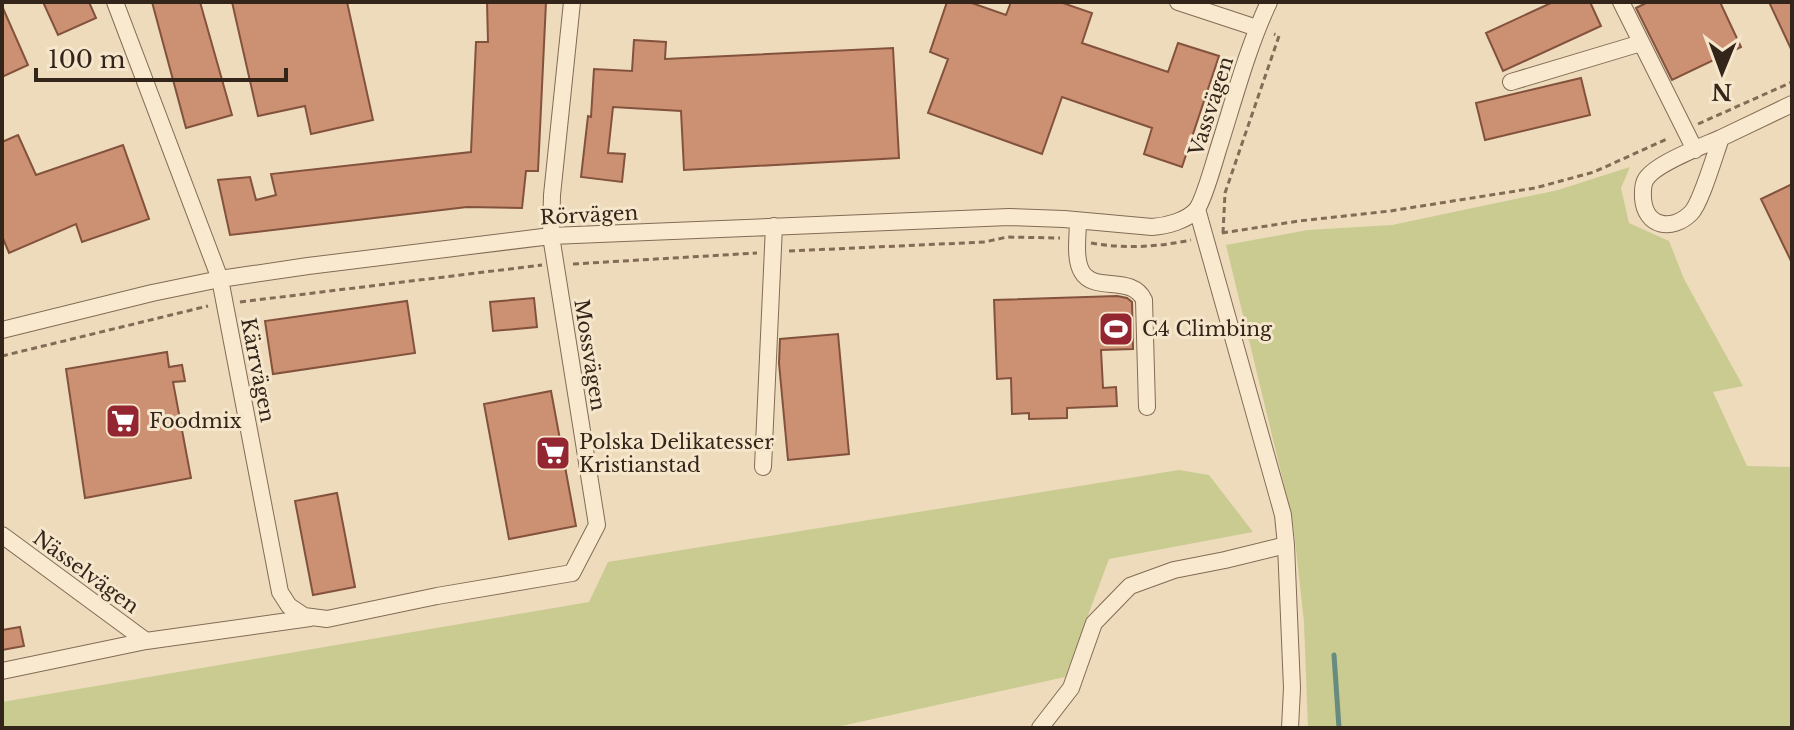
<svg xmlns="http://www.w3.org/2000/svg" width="1794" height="730" font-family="'Libre Baskerville',serif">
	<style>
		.green { fill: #c9cb91 }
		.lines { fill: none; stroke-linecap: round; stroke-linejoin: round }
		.stream { stroke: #688b80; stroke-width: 5 }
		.building { fill: #cc9072; stroke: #83523c; stroke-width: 2 }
		.minor-casing { stroke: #846b56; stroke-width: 18 }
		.path { stroke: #846b56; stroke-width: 3; stroke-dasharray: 6 4; stroke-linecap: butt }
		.minor { stroke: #f8e9cf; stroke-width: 16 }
		.labels { text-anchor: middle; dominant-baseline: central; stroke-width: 6; stroke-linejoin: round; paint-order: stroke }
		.street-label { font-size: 20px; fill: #34251b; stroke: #f5e6cc }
		.poi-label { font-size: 20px; fill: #34251b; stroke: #f5e6cc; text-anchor: start }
	</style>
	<rect width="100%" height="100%" fill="#eddbbc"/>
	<!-- green -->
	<path class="green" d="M1630 167 1621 188 1629 223 1669 241 1684 279 1743 386 1713 392 1747 466 1792 467V728H1308L1304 622 1293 522 1226 245 1308 230 1392 225 1558 190Z
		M1179 470 1209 475 1253 532 1109 559 1065 677 832 728H2V702L589 602 608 562Z"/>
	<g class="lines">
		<!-- stream -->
		<path class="stream" d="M1334 655 1339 728"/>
	</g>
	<!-- building -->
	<path class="building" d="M43 2H89L96 18 58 35Z
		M152 2H200L232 115 186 128Z
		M232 2H347L373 120 311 134 305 106 258 116Z
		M487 2H546L538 171H526L522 208 467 207 230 235 218 180 250 177 256 200 276 195 271 174 471 152 476 42H488Z
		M947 2H969L1006 15 1011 2H1060L1092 13 1082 43 1168 72 1178 43 1219 56 1182 167 1144 154 1152 128 1062 97 1042 154 928 113 948 59 930 52Z
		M1553 2H1590L1601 26 1503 71 1486 33Z
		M1648 2H1720L1741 47 1672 80 1636 8Z
		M1769 2H1792V51Z
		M2 6 28 65 2 77Z
		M634 40 666 42 665 59 893 48 899 158 684 170 681 111 613 107 608 153 625 154 622 182 581 177 588 116 591 117 594 69 632 71Z
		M1581 78 1590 115 1485 140 1476 103Z
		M18 135 36 175 123 145 149 219 82 242 76 224 9 253 2 236V142Z
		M1792 184V263L1761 199Z
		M1117 296 1127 298 1132 302 1133 349 1101 350 1103 388 1116 387 1117 406 1067 408V418L1029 419V413L1012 414 1011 378 997 379 994 300Z
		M534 298 537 327 493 331 490 302Z
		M407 301 415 353 273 374 265 321Z
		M838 334 849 454 788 460 779 363 780 339Z
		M167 352 169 367 182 365 185 381 173 382 191 478 85 498 66 369Z
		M551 391 576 526 509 539 484 404Z
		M337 493 355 587 313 595 295 501Z
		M20 627 24 646 2 650V630Z"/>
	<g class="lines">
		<defs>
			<path id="minor" d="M115 2 220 279 280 592 289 606 304 616 327 619 437 596 572 573 597 525 551 236 552 195 572 2
				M1178 2 1257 28
				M1621 2 1695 150
				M1511 82 1641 43
				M1721 138C1715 154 1701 203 1691 213 1672 232 1645 227 1643 198 1643 192 1642 185 1646 179 1656 163 1703 146 1721 138Z
				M1721 138 1792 104
				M1078 221C1078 235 1074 259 1082 272 1094 293 1132 274 1144 300L1147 407
				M2 330 152 293 220 279 308 266 551 236 1009 217 1064 219 1152 227C1166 226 1187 221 1197 209 1204 199 1214 163 1218 150 1234 100 1247 49 1269 2
				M763 467 774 226
				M2 535 146 641
				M1286 545 1292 688 1290 728
				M2 671 146 641 310 618
				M1040 728 1071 688 1094 623 1130 586 1174 570 1225 560 1286 545 1283 515 1197 209"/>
		</defs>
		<!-- minor casing -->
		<use href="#minor" class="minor-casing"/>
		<!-- path -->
		<path class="path" d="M1698 124 1792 82
			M1222 233 1299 221 1390 211 1535 188 1594 172 1669 138
			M1223 233 1225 193 1279 36 1274 34
			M1091 243C1125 249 1157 247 1191 240
			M789 251 985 242 1007 237 1060 238
			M573 264 757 253
			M240 302 542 265
			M2 356 208 306"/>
		<!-- minor -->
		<use href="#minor" class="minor"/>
	</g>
	<!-- icons -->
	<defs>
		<symbol id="stadium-square" viewBox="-11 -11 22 22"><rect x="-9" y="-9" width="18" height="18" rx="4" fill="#932630" stroke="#f5e6cc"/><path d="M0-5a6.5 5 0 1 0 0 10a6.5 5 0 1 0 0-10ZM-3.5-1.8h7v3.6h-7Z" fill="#fff"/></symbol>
		<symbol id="supermarket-square" viewBox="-11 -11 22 22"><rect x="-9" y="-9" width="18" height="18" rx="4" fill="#932630" stroke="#f5e6cc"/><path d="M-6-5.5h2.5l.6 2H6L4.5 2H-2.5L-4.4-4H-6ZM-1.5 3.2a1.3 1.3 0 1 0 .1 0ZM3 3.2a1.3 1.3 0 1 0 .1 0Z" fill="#fff"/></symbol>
	</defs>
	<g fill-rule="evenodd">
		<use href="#stadium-square" x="1096" y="309" width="40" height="40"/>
		<use href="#supermarket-square" x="103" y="401" width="40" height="40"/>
		<use href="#supermarket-square" x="533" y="433" width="40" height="40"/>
	</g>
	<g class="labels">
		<!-- street labels -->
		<g class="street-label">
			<text transform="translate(1211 106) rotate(-72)">Vassvägen</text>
			<text transform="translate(589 215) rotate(-3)">Rörvägen</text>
			<text transform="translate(590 355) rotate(81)">Mossvägen</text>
			<text transform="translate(258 370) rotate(79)">Kärrvägen</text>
			<text transform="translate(86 572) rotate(36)">Nässelvägen</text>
		</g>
		<!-- poi labels -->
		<g class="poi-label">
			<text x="1142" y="329">C4 Climbing</text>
			<text x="149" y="421">Foodmix</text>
			<text x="579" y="442">Polska Delikatesser<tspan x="579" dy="23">Kristianstad</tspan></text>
		</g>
	</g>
	<!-- border -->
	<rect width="1794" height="730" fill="none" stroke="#34251b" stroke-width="8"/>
	<!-- north arrow -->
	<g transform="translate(1722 72) rotate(181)" stroke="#f5e6cc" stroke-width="6" paint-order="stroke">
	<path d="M0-6L14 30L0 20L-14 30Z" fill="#34251b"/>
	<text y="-12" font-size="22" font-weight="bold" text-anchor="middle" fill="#34251b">N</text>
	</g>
	<!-- scale -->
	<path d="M36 68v12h250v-12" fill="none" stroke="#34251b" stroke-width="4"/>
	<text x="48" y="68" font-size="24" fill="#34251b" stroke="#f5e6cc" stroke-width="6" paint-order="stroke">100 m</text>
</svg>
